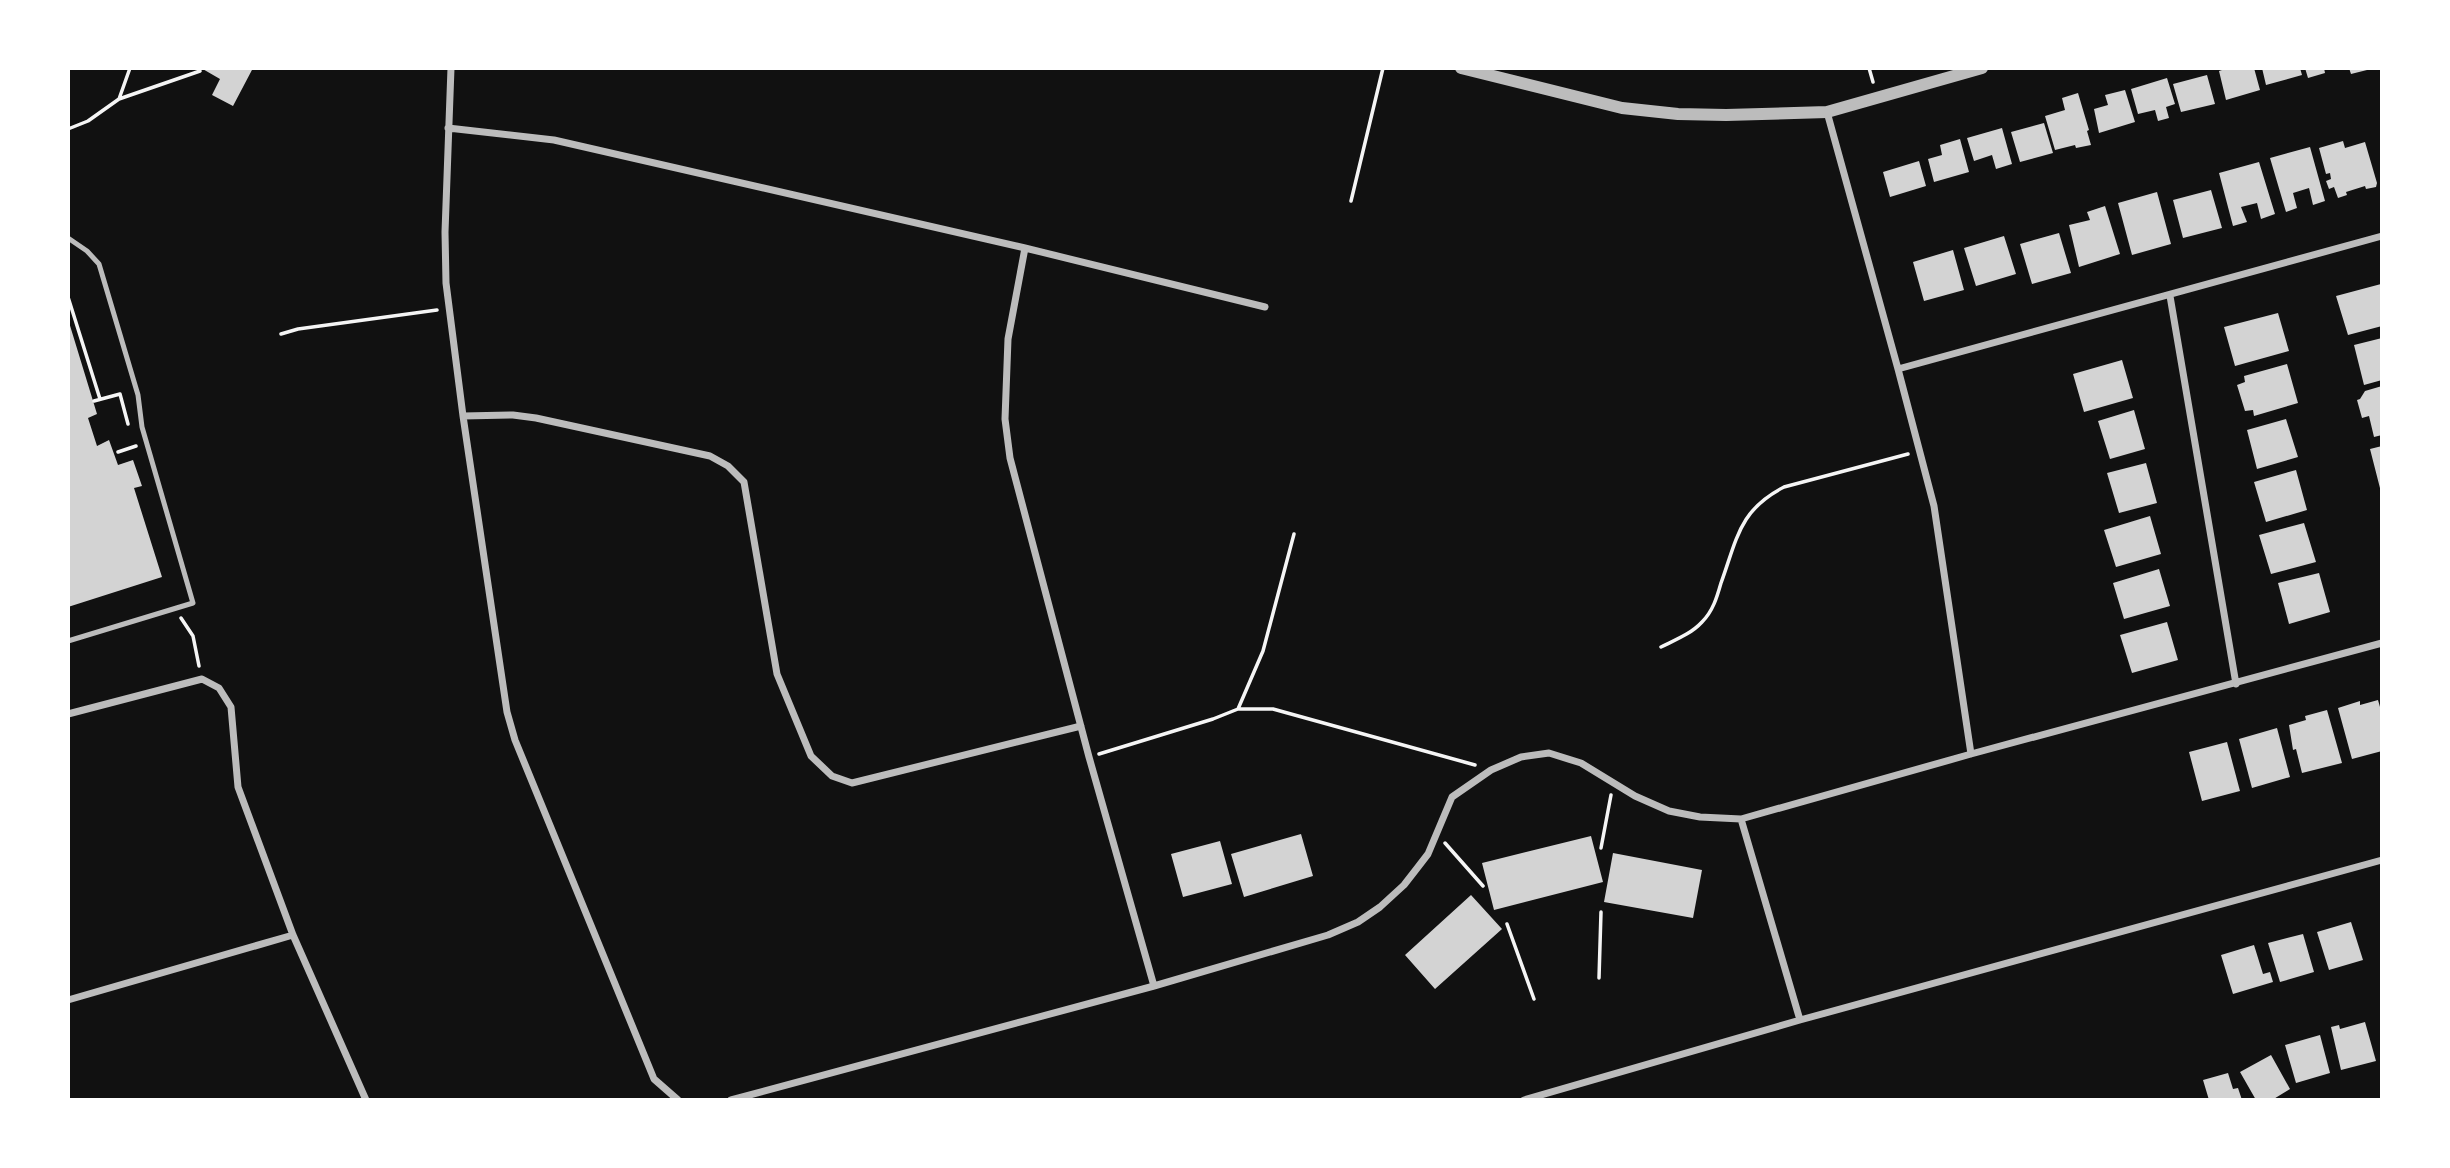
<svg xmlns="http://www.w3.org/2000/svg" width="2450" height="1168" font-family="Poppins,sans-serif">
	<style>
		.building { fill: #d3d3d3 }
		.lines { fill: none; stroke-linecap: round; stroke-linejoin: round }
		.path { stroke: #f5f5f5; stroke-width: 3.5 }
		.service { stroke: #bcbcbc; stroke-width: 5 }
		.minor { stroke: #bcbcbc; stroke-width: 7 }
		.tertiary { stroke: #bcbcbc; stroke-width: 12 }
	</style>
	<rect width="100%" height="100%" fill="#111"/>
	<!-- building -->
	<path class="building" d="M201 68H253L233 106 212 95 220 79Z
		M2228 68H2254L2260 90 2226 100 2219 71Z
		M2262 68H2300L2302 75 2266 85Z
		M2305 68H2324L2325 73 2308 78Z
		M2349 68H2371V69L2351 74Z
		M2207 75 2215 104 2181 112 2173 84Z
		M2167 78 2175 104 2166 107 2169 118 2158 121 2155 110 2138 114 2131 89Z
		M2125 90 2135 122 2099 133 2094 109 2108 105 2105 95Z
		M2078 93 2089 130 2087 131 2091 145 2076 148 2075 145 2055 150 2045 116 2065 110 2062 98Z
		M2044 123 2053 153 2020 162 2011 132Z
		M2002 128 2012 164 1996 169 1992 155 1974 161 1967 138Z
		M1960 139 1969 172 1934 182 1928 159 1942 155 1940 145Z
		M2343 141 2345 148 2365 142 2377 183 2376 187 2366 189 2365 186 2346 192 2347 195 2338 198 2334 187 2329 189 2326 181 2331 179 2330 173 2326 174 2319 148Z
		M2310 147 2325 201 2313 205 2309 188 2293 193 2297 208 2286 212 2270 158Z
		M1919 161 1926 186 1890 197 1883 172Z
		M2259 162 2275 214 2261 219 2257 203 2241 207 2247 222 2233 226 2219 173Z
		M2211 190 2222 228 2183 238 2173 200Z
		M2157 192 2171 244 2132 255 2118 203Z
		M2105 206 2120 254 2079 267 2069 225 2090 220 2087 212Z
		M2059 233 2071 273 2032 284 2020 244Z
		M2004 236 2016 274 1976 286 1964 248Z
		M1953 250 1964 290 1924 301 1913 262Z
		M2381 284 2382 326 2348 335 2336 296Z
		M2278 313 2289 351 2235 366 2224 327Z
		M68 319 97 414 88 418 97 446 109 440 118 465 133 460 142 486 134 488 162 577 68 607Z
		M2382 338V380L2364 385 2354 345Z
		M2122 360 2133 398 2084 412 2073 374Z
		M2287 364 2298 403 2254 416 2253 410 2245 411 2237 385 2245 382 2244 376Z
		M2382 386V435L2374 437 2369 416 2362 418 2357 400 2360 399 2365 391Z
		M2134 410 2145 449 2110 459 2098 421Z
		M2286 419 2298 457 2257 469 2247 430Z
		M2382 446V492H2381L2370 449Z
		M2146 463 2157 503 2119 513 2107 473Z
		M2296 470 2307 510 2266 522 2254 482Z
		M2150 516 2161 554 2116 567 2104 530Z
		M2304 523 2316 562 2271 574 2259 535Z
		M2159 569 2170 606 2124 619 2113 583Z
		M2319 573 2330 612 2289 624 2278 583Z
		M2167 622 2178 660 2132 673 2120 635Z
		M2378 700 2382 714V751L2352 759 2338 708 2360 701V705Z
		M2327 710 2342 763 2302 773 2296 749 2293 750 2289 725 2306 720 2305 716Z
		M2277 728 2290 777 2252 788 2239 739Z
		M2227 742 2240 791 2202 801 2189 752Z
		M1301 834 1313 876 1244 897 1231 854Z
		M1591 836 1603 882 1494 910 1482 863Z
		M1220 841 1232 884 1183 897 1171 854Z
		M1613 853 1702 870 1693 918 1604 902Z
		M1471 895 1502 929 1435 989 1405 955Z
		M2351 922 2363 960 2329 970 2317 932Z
		M2303 934 2314 972 2280 982 2268 943Z
		M2254 945 2263 974 2270 972 2273 982 2233 994 2221 955Z
		M2365 1022 2376 1061 2341 1070 2331 1027 2339 1025 2340 1029Z
		M2320 1035 2330 1073 2296 1083 2285 1045Z
		M2271 1055 2290 1089 2272 1100H2256L2240 1072Z
		M2228 1073 2233 1089 2238 1088 2242 1100H2209L2203 1080Z"/>
	<g class="lines">
		<!-- path -->
		<path class="path" d="M1869 68 1873 82
			M119 99 130 68
			M68 129 88 121 119 99 200 71
			M1351 201 1383 68
			M68 297 100 399
			M281 334 298 329 437 310
			M94 401 120 394 128 424
			M118 452 136 446
			M181 618 193 636 199 666
			M1661 647C1675 640 1691 634 1702 622 1713 611 1717 597 1721 583 1737 539 1739 510 1784 487L1908 454
			M1238 709 1263 651 1294 534
			M1099 754 1213 719 1238 709H1273L1475 765
			M1445 843 1483 886
			M1601 848 1611 795
			M1507 924 1534 999
			M1599 978 1601 912"/>
		<!-- service -->
		<path class="service" d="M68 238 87 251 99 264 138 395 142 427 193 603 68 641"/>
		<!-- minor -->
		<path class="minor" d="M451 68 445 232 446 283 463 416 507 712 515 740 654 1079 678 1100
			M1827 112 1898 369 1934 506 1971 754
			M448 128 554 140 1025 248 1265 307
			M1025 248 1008 339 1005 419 1010 458 1089 757 1154 986
			M2170 296 2236 684
			M1898 369 2382 236
			M463 416 513 415 536 418 710 456 728 466 744 482 777 674 811 756 832 776 852 783 1081 726
			M68 714 202 679 219 688 231 707 238 787 293 935 366 1100
			M1741 819 1800 1020
			M68 1000 293 935
			M731 1100 1154 986 1328 935 1358 922 1380 907 1404 885 1418 867 1428 854 1452 797 1491 770 1521 757 1549 753 1581 763 1635 796 1669 811 1700 817 1741 819 1971 754 2382 643
			M1524 1100 1800 1020 2382 860"/>
		<!-- tertiary -->
		<path class="tertiary" d="M1461 68 1622 108 1678 114 1726 115 1827 112 1982 68"/>
	</g>
	<!-- border -->
	<rect width="2450" height="1168" fill="none" stroke="#ffffff" stroke-width="140"/>
</svg>
